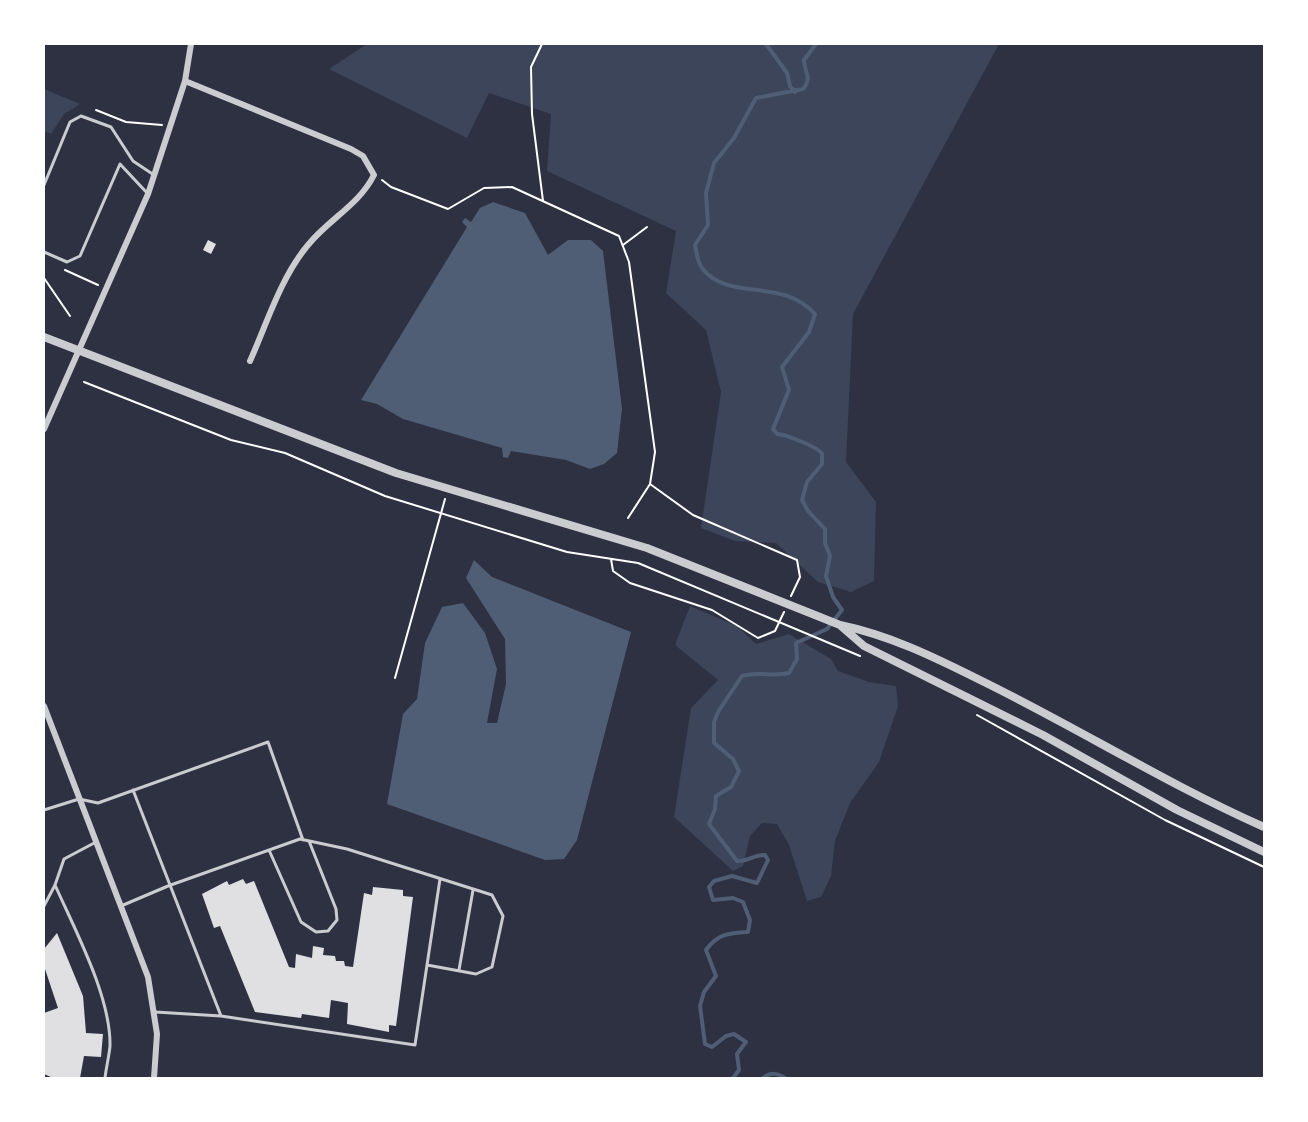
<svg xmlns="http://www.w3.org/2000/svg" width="1308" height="1122" font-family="Literata,serif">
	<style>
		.green { fill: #3c4559 }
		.water { fill: #4f5d75 }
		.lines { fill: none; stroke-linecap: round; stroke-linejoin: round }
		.stream { stroke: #4f5d75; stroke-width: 4 }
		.building { fill: #e0e0e3 }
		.path { stroke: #fff; stroke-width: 2 }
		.service { stroke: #caccd0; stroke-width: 3 }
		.minor { stroke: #caccd0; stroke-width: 6 }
		.tertiary { stroke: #caccd0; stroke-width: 8 }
	</style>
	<rect width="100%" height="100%" fill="#2d3142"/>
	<!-- green -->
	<path class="green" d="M367 44H999L853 314 846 462 876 502 874 581 851 592 818 582 776 543 735 541 701 528 721 392 706 330 666 293 676 231 547 171 551 114 489 93 467 138 329 69Z
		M44 89 80 104 64 114 51 134 44 131Z
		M690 606 737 626 756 644 789 634 831 659 838 671 869 682 896 686 898 706 879 762 850 803 835 841 831 876 821 897 807 901 789 845 777 824 762 823 750 836 743 866 733 871 674 817 691 708 718 680 675 645Z"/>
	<!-- water -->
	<path class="water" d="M493 202 525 213 548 255 568 240H591L603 251 622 409 617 453 604 464 590 469 566 460 511 451 508 458 503 457 502 448 403 419 377 404 361 400 467 227 462 222 465 218 471 222 480 208Z
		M474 560 492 577 631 632 577 840 564 859 545 860 387 804 403 714 417 699 425 643 442 607 463 603 485 633 497 669 487 723H497L506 684 505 639 466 578Z"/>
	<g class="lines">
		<!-- stream -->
		<path class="stream" d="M766 44 787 73 790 86 795 92
			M733 1078 739 1070 737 1054 746 1042 734 1034 726 1036 712 1047 705 1044 700 1006 704 992 716 976 706 950C717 934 729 933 748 932L750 920 743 902 733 898 713 900 709 887 714 881 732 876 757 883 768 860 765 855C755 854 748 862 737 861L709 824 715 809 716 796 731 787 739 771 733 759 714 743V722L718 712 742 676C758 671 773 677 789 673L797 659 796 643 827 629 842 610 833 597 826 576 830 556 825 543V529L808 511 802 500 807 482 822 464C822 463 822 455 822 454 820 448 785 434 777 434L773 429 789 390 782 367 809 332 815 314C781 276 729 303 702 268 698 262 696 252 695 245L708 225 706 193 714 163 734 138 756 98 803 89C813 77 804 73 804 60L816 44
			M763 1078C771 1072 777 1073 785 1078"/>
	</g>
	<!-- building -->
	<path class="building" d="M208 240 216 244 211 254 203 250Z
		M243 879 246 884 254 881 289 967 295 968 296 954 312 958 313 946 324 948 323 955 335 956 336 961H344L345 966 353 967 364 893 372 895 373 887 403 890V896L413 897 396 1026 389 1025V1032L347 1024 348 1003 331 1000 329 1018 302 1014 301 1018 255 1012 220 926 214 928 202 894 227 881 229 885Z
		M57 933 83 996 86 1033 103 1034 101 1057 84 1056 80 1078H53L44 1074V1013L58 1008 44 966V949Z"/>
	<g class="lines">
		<!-- path -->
		<path class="path" d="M542 44 531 67 532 114 543 201
			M96 110 126 122 162 125
			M382 180 391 187 448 209 484 188 512 187 619 236 629 262 655 452 650 484 628 518
			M623 245 647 227
			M65 270 98 285
			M44 278 70 316
			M84 382 231 440 285 453 385 496 567 552 638 563 860 656
			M650 484 693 515 797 560 800 577 791 596
			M611 559 613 571 630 583 712 610 758 638 775 631 784 612
			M395 678 445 499
			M977 715 1165 820 1264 867"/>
		<!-- service -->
		<path class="service" d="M44 185 70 122 81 116 111 127 133 161 154 175
			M44 252 67 262 80 256 120 164 148 194
			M133 790 221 1016 155 1012
			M44 810 79 799 98 803 268 742 303 840
			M269 850 301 922 316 932 328 931 337 920 336 909 309 841
			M55 885C75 930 111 997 110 1046 109 1057 106 1068 105 1078
			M44 906 55 885 64 859 96 842
			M121 906 168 886 300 839 347 849 492 895 503 916 492 967 476 974 427 965 440 879
			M459 970 473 890
			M221 1016 415 1045 427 965"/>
		<!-- minor -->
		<path class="minor" d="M185 81 351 149 363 156 374 175C359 205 329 219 308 245 281 277 267 323 250 361
			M44 429 148 194 185 81 191 44
			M44 706 148 977 157 1034 154 1078"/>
		<!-- tertiary -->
		<path class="tertiary" d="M44 337 396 473 647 548 840 625C889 635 934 657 980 680 1076 727 1167 784 1264 827
			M841 626 864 646 1043 735 1177 810 1264 852"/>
	</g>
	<!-- border -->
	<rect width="1308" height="1122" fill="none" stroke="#ffffff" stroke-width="90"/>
</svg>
